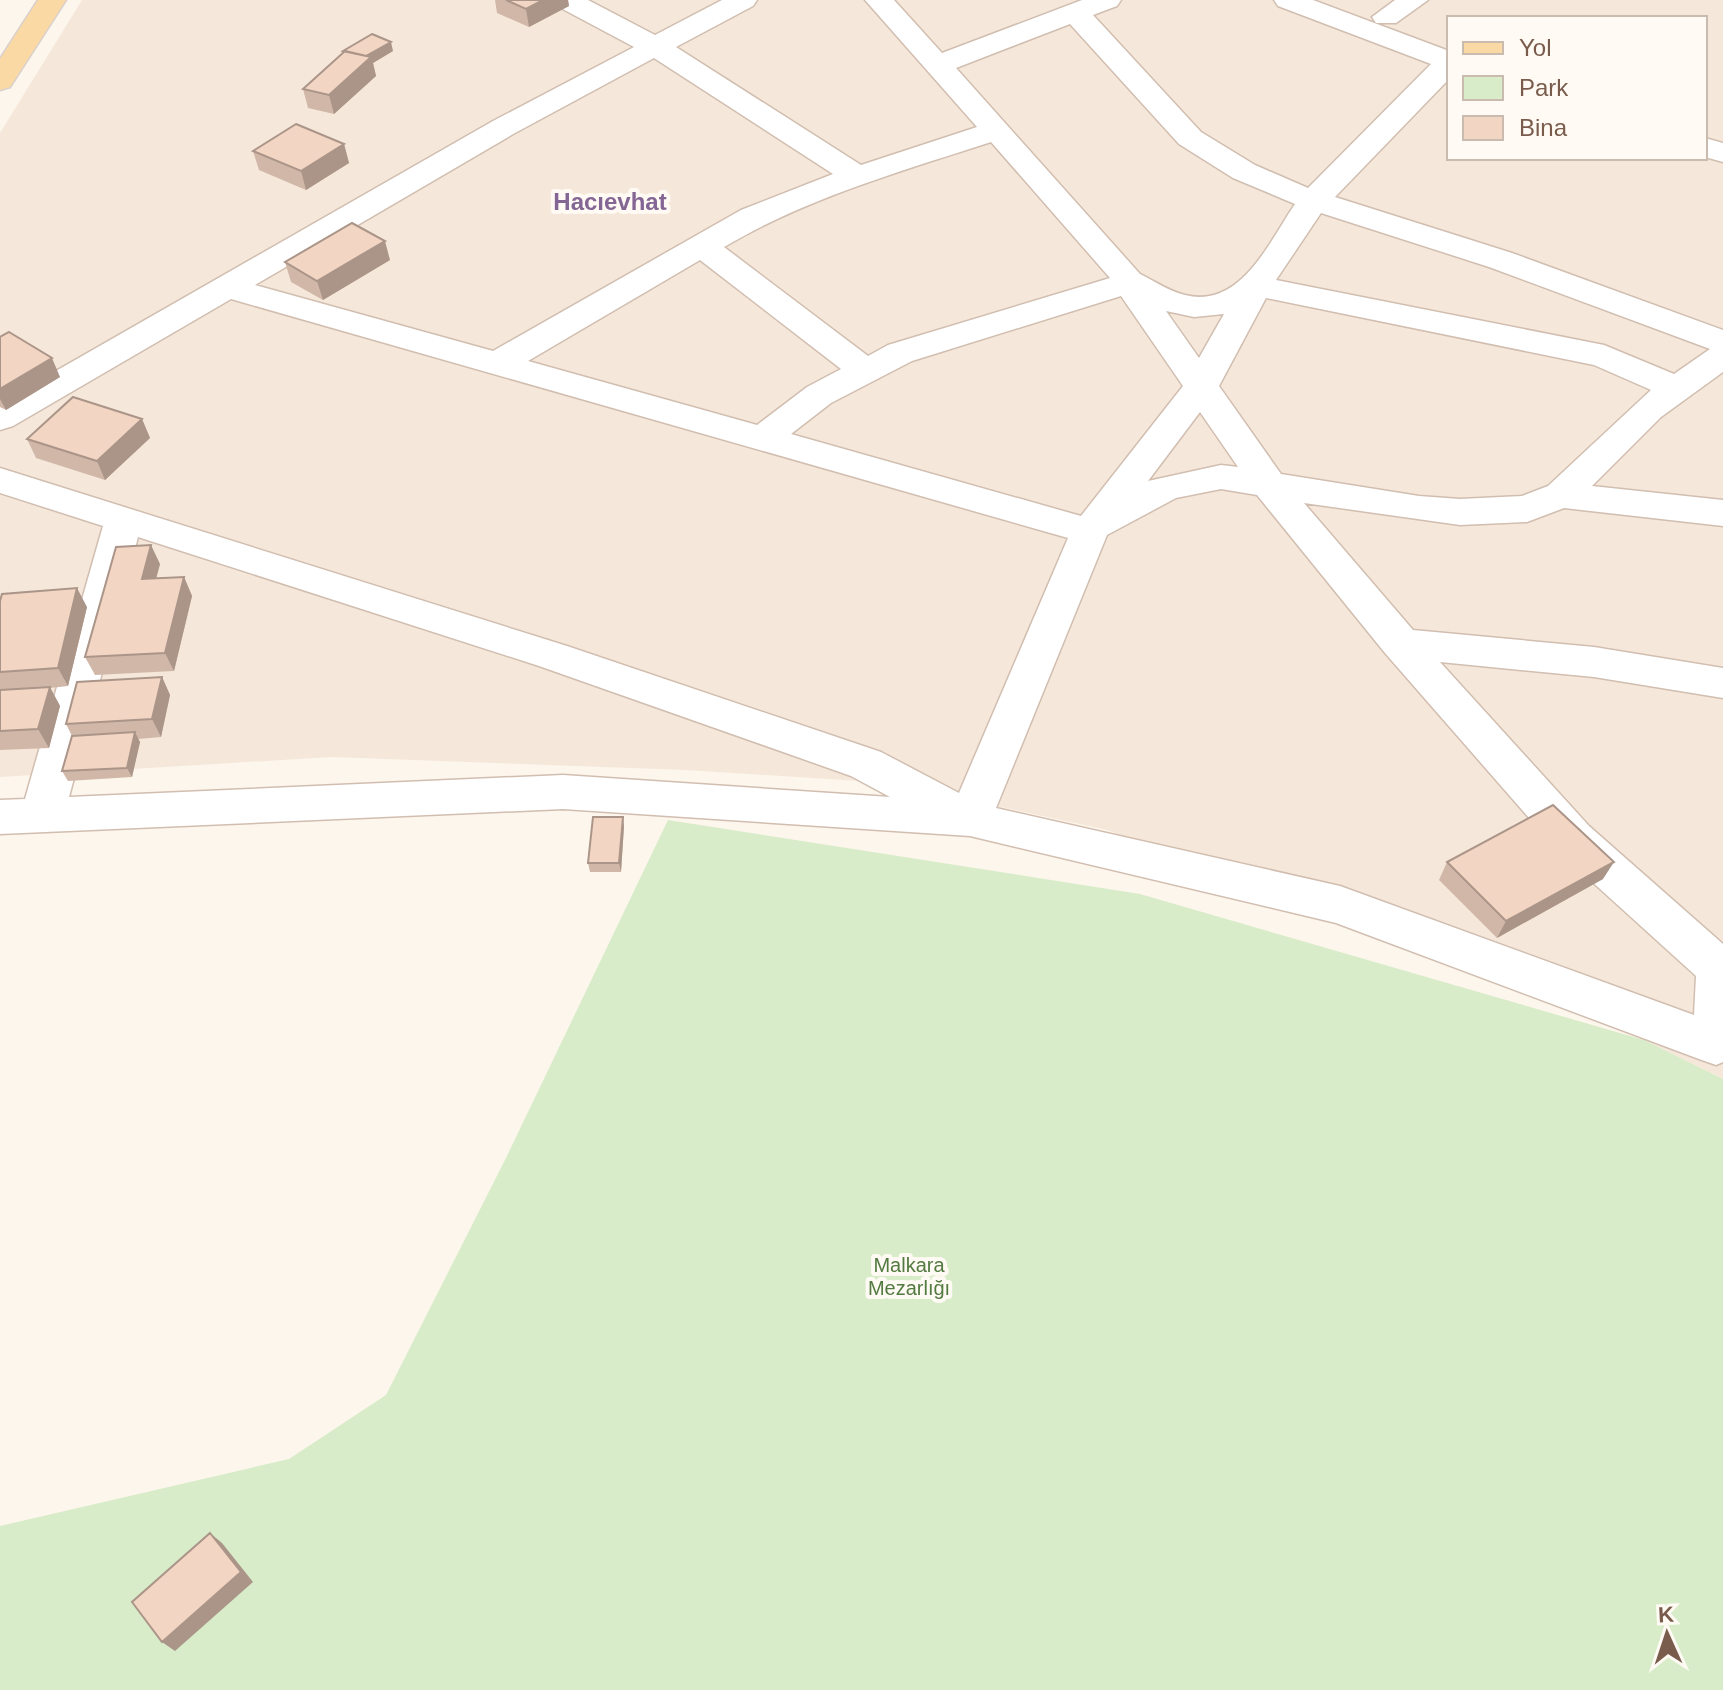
<svg xmlns="http://www.w3.org/2000/svg" width="1723" height="1690" font-family="Helvetica,sans-serif">
	<style>
		.residential { fill: #f5e8da; fill-rule: evenodd }
		.green { fill: #d8ecc9 }
		.lines { fill: none; stroke-linecap: round; stroke-linejoin: round }
		.minor-casing { stroke: #d1beb0; stroke-width: 3 }
		.major-casing { stroke: #dad1cd; stroke-width: 3 }
		.minor { fill: #fff; fill-rule: evenodd }
		.major { fill: #fbd9a5; fill-rule: evenodd }
		.wall { fill: #d1b7a8 }
		.shaded-wall { fill: #aa9588 }
		.building { fill: #f3d5c3; stroke: #aa9588; stroke-width: 2 }
		.labels { text-anchor: middle; dominant-baseline: central; stroke-width: 8; stroke-linejoin: round; paint-order: stroke }
		.park-label { font-size: 20px; fill: #537a41; stroke: #fffaf3 }
		.far-district-label { font-size: 24px; font-weight: bold; fill: #846695; stroke: #fffaf3 }
	</style>
	<rect width="100%" height="100%" fill="#fdf6ec"/>
	<!-- residential -->
	<path class="residential" d="M82 0H1723V1079L1644 1040 1107 830 890 783 686 770 331 757 0 777V133ZM1449 18H1705V158H1449Z"/>
	<!-- green -->
	<path class="green" d="M668 820 1140 894 1644 1040 1723 1079V1690H0V1526L289 1459 386 1395 506 1158Z"/>
	<g class="lines">
		<defs>
			<path id="minor" d="M553 0H588L655 35 722 0H757L753 6 676 47 861 165 977 127 865 0H894L942 53 1082 0H1121L1117 6 1093 15 1201 132 1255 165 1308 188 1431 64 1278 6 1274 0H1313L1449 51V79L1335 197 1512 253 1723 330V372L1661 417 1592 486 1723 500V526L1564 508 1527 522 1460 525 1304 503 1413 630 1594 647 1723 668V698L1594 677 1440 662 1589 826 1723 944V1062L1716 1065 1699 1059 1336 923 970 836 563 809 0 834V800L25 799 103 526 0 493V468L567 646 881 752 959 793 1068 538 231 299 13 426 0 430V403L493 121 634 47 557 6ZM1070 24 1179 144 1233 178 1295 204C1269 242 1241 309 1185 295 1168 291 1155 281 1140 274L956 68ZM654 58 833 174 741 210 493 351 255 285 515 133ZM991 142 1110 278 888 345 868 356 724 247C807 198 899 172 991 142ZM1321 213 1489 267 1710 349 1674 374 1604 345 1276 280ZM700 260 841 369 807 387 757 425 528 361ZM1121 296 1183 386 1081 516 791 434 831 403 912 361ZM1266 298 1594 365 1651 390 1548 486 1522 496 1460 499 1419 496 1281 474 1219 386ZM1166 311 1194 317 1224 314 1199 358ZM1200 412 1238 467 1221 465 1148 481ZM1221 489 1257 495 1385 653 1557 850 1696 976 1694 1015 1340 886 996 808 1107 535 1176 498ZM138 537 539 666 851 776 890 797 563 775 69 797Z
				M1395 0H1428L1396 23H1376L1372 17Z
				M1705 138 1723 143V162L1705 157Z"/>
			<path id="major" d="M38 0H66L10 87 0 90V59Z"/>
		</defs>
		<!-- minor casing -->
		<use href="#minor" class="minor-casing"/>
		<!-- major casing -->
		<use href="#major" class="major-casing"/>
		<!-- minor -->
		<use href="#minor" class="minor"/>
		<!-- major -->
		<use href="#major" class="major"/>
	</g>
	<!-- wall -->
	<path class="wall" d="M495 0H568L569 6 529 27 497 13Z
		M343 51H393L373 63 376 76 334 114 308 108 303 89 343 53Z
		M344 144 349 163 306 190 259 170 253 151Z
		M390 260 323 300 291 282 285 262Z
		M0 337 60 377 6 410 0 407Z
		M142 419 150 438 105 480 36 458 27 439Z
		M160 564 156 578 184 577 192 596 174 671 95 675 85 657Z
		M0 601 87 607 68 686 50 688 60 706 49 748 0 750Z
		M162 677 170 695 161 737 138 739 140 742 132 777 68 781 62 771 72 736 66 724Z
		M624 826 621 872H590L588 863Z
		M1447 862 1603 879 1497 938 1439 880Z"/>
	<!-- shaded-wall -->
	<path class="shaded-wall" d="M543 0H568L569 6 529 27 526 9Z
		M391 42 393 51 373 63 376 76 334 114 329 95 362 59Z
		M344 144 349 163 306 190 301 171Z
		M385 241 390 260 323 300 317 281Z
		M52 358 60 377 6 410 0 399V389Z
		M142 419 150 438 105 480 97 461Z
		M151 545 160 564 151 598 142 579Z
		M184 577 192 596 174 671 165 653Z
		M77 588 87 607 68 686 58 668Z
		M162 677 170 695 161 737 152 719Z
		M50 687 60 706 49 748 38 729Z
		M135 732 140 742 132 777 127 768Z
		M623 817 624 826 621 872 619 863Z
		M1614 862 1603 879 1497 938 1506 921Z
		M210 1533 222 1543 253 1582 175 1651 162 1642Z"/>
	<!-- building -->
	<path class="building" d="M506 0H543L526 9Z
		M372 34 391 42 366 56 343 51Z
		M345 51 371 57 329 95 303 89Z
		M296 124 344 144 301 171 253 151Z
		M352 223 385 241 317 281 285 262Z
		M9 332 52 358 0 389V337Z
		M73 397 142 419 97 461 27 439Z
		M151 545 142 579 184 577 165 653 85 657 116 547Z
		M77 588 58 668 0 672V601L2 594Z
		M162 677 152 719 66 724 77 682Z
		M50 687 38 729 0 731V690Z
		M135 732 127 768 62 771 72 736Z
		M1553 805 1614 862 1506 921 1447 862Z
		M593 817H623L619 863H588Z
		M210 1533 241 1572 162 1642 132 1602Z"/>
	<g class="labels">
		<!-- park labels -->
		<g class="park-label">
			<text x="909" y="1265">Malkara<tspan x="909" dy="23">Mezarlığı</tspan></text>
		</g>
		<!-- far-district labels -->
		<g class="far-district-label">
			<text x="610" y="201">Hacıevhat</text>
		</g>
	</g>
	<!-- legend -->
	<rect x="1447" y="16" width="260" height="144" fill="#fffaf3" stroke="#cabbb1" stroke-width="2"/>
	<rect x="1463" y="42" width="40" height="12" fill="#fbd9a5" stroke="#cabbb1" stroke-width="2"/>
	<text x="1519" y="56" font-size="24" fill="#7a5c4d">Yol</text>
	<rect x="1463" y="76" width="40" height="24" fill="#d8ecc9" stroke="#cabbb1" stroke-width="2"/>
	<text x="1519" y="96" font-size="24" fill="#7a5c4d">Park</text>
	<rect x="1463" y="116" width="40" height="24" fill="#f3d5c3" stroke="#cabbb1" stroke-width="2"/>
	<text x="1519" y="136" font-size="24" fill="#7a5c4d">Bina</text>
	<!-- north arrow -->
	<g transform="translate(1667 1634) rotate(357)" stroke="#fffaf3" stroke-width="6" paint-order="stroke">
	<path d="M0-6L14 30L0 20L-14 30Z" fill="#7a5c4d"/>
	<text y="-12" font-size="22" font-weight="bold" text-anchor="middle" fill="#7a5c4d">K</text>
	</g>
</svg>
